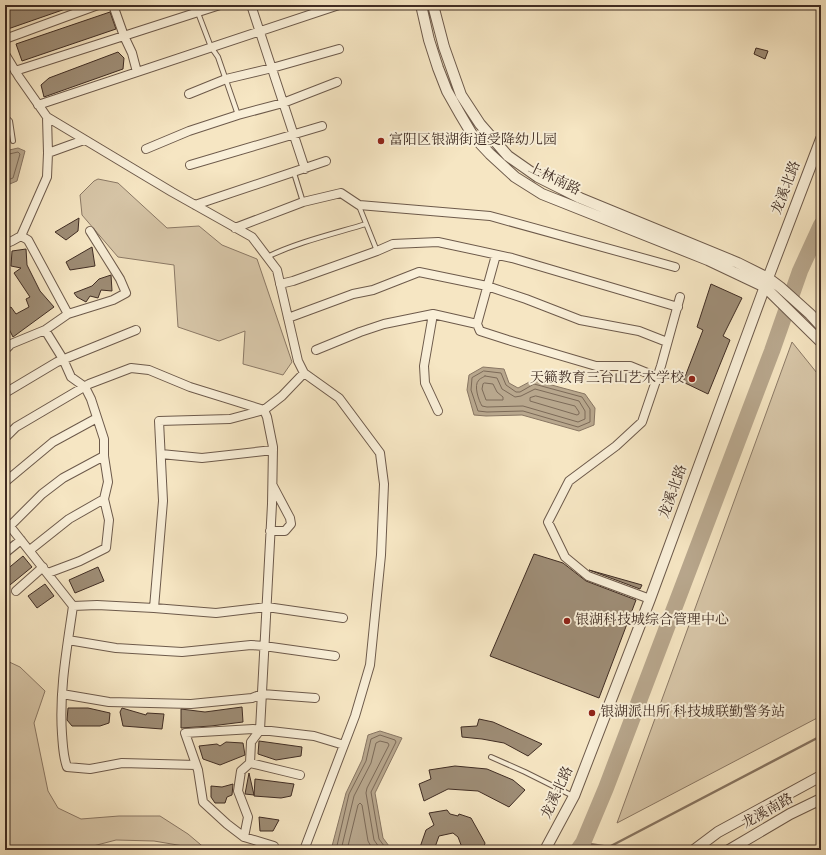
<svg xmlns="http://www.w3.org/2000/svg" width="826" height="855" font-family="'Sorts Mill Goudy','Noto Serif SC',serif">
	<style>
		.green { fill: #d7c6a8; stroke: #8b7966 }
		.water { fill: #b8a78d; stroke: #887663 }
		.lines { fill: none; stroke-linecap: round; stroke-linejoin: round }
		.shore { stroke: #7c6a58; stroke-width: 1 }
		.stream { stroke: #887663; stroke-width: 2.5 }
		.river { stroke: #b8a78d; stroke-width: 16 }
		.building { fill: #9e8d76; stroke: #3f2c23 }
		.service-casing { stroke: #6d5a4b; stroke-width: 6 }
		.minor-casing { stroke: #6d5a4b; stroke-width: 10 }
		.tertiary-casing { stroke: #6d5a4b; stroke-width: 12 }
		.service { stroke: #f9efd8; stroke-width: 4 }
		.minor { stroke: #f9efd8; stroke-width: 8 }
		.tertiary { stroke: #f9efd8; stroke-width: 10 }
		.poi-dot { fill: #8f2418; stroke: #f9efd8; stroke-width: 1.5 }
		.labels { text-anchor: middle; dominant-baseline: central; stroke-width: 4; stroke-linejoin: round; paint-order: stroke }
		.poi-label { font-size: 14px; fill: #3f2c23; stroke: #f9efd8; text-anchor: start }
		.street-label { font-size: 14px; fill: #3f2c23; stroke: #f9efd8 }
	</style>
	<rect width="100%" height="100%" fill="#f6e6c3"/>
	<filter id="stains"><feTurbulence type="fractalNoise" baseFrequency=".005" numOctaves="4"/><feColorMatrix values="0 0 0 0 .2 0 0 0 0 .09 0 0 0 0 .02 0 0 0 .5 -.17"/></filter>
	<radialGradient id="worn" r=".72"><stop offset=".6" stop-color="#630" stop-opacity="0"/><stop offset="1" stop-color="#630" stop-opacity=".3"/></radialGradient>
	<!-- green -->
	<path class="green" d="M98 179 118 183 167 228 199 226 222 245 257 259 292 362 283 375 243 364 245 331 219 341 178 327 174 265 118 257 82 215 80 195 94 181Z
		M792 342 821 378V716L617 823Z
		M5 660 20 667 45 691 34 723 42 762 48 791 58 808 81 819 119 816H160L188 834 207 850 154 841 116 840 78 850H5Z"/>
	<!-- water -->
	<path class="water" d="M18 148 25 151 17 181 5 186V151Z
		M483 367 504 369 509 383 518 388 533 380 585 394 595 408 594 425 579 431 522 415 486 416 474 415 467 390 469 375Z
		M380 731 402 738 375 793 383 838 392 850H331L346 793 362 760 368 735Z"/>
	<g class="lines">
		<!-- shore -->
		<path class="shore" d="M5 155 18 152 20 154 13 178 5 181
			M484 371 501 373 506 385 516 392H520L534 384 582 397 590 409V422L578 427 523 411 487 412 478 411 471 390 472 378Z
			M485 376 497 378 502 389 515 397 521 396 535 389 579 401 585 411V419L578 422 523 406 487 407 482 406C479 401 473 385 479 380 479 379 484 377 485 376Z
			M485 383 493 384 497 392 503 397V400H486L482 389 483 384Z
			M536 396 575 406 579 412V414L577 415 530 401V398Z
			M336 850 349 794 366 761 371 739 380 735 395 740 396 742 371 792 379 839 387 850
			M341 850 354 796 371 763 376 743 380 741 388 743 389 745 367 788 366 793 374 840 381 850
			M347 850 358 805 360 803 362 805 368 841 373 850"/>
		<!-- stream -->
		<path class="stream" d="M583 843 609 847 821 736"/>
		<!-- river -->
		<path class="river" d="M578 850 583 843 606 788 772 351 800 271 821 225"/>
	</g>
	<!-- building -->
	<path class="building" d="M13 5H73L74 6 5 30V8Z
		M110 12 116 29 22 61 16 44Z
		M756 48 768 51 765 59 754 54Z
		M118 52 124 58 123 69 44 97 41 85 49 78Z
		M79 218 78 231 66 240 55 232Z
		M92 247 95 266 70 270 66 262Z
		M26 249 27 265 40 291 54 307 13 337 5 321V310L11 307 16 314 29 307 26 299 30 297 14 273 21 268 11 266 12 251Z
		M111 275 112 291 101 290 98 298 90 296 86 302 77 297 74 293 92 286 99 279Z
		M711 284 742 298 723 336 730 340 708 394 683 382 703 330 697 327Z
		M534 554 563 563 586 581 636 600 599 698 490 656Z
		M23 556 32 567 5 589V571Z
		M98 567 104 581 75 593 69 580Z
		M589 570 642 585 640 589Z
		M45 584 54 596 37 608 28 596Z
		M242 707 243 722 211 726 181 728V709L205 712Z
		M68 708H88L110 713 109 723 100 726H72L67 720Z
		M122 708 146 715 147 713 164 714 162 729 123 726 120 712Z
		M479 719 493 722 542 744 528 756 504 743 482 739 462 737 461 727 477 726Z
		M259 741 302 747 301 756 276 760 258 754Z
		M226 742 243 743 245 755 220 765 203 759 199 746 217 744 220 746Z
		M455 766 487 769 513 780 525 790 509 807 478 791 448 789 424 801 419 784 431 779 429 770Z
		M249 773 254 795 245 794Z
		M255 779 294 784 291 796 281 798 254 796Z
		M233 784 232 795 227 797 225 803H215L211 797V786L222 787Z
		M447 810 450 814 458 816 459 814 471 818 485 843 483 850H463L458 837 453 833 439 836 434 850H419L426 830 434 825 429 813Z
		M259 817 279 820 273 831H260Z"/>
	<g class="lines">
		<defs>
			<path id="service" d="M195 5 211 47 218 57 238 115
				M5 116 10 121 13 141
				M294 173 303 202
				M359 206 377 251
				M267 257C298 242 333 234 366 224
				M491 757 525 772 573 796"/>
			<path id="minor" d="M113 5 124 36 132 53 137 72
				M251 5 305 169
				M5 39 98 5
				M5 54 19 77 47 117 172 192 252 237 277 270 298 361 304 373 339 398 380 453 384 484 381 555 370 665 355 716 304 850
				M15 71 220 5
				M189 94 226 79 272 68 339 49
				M38 105 339 5
				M146 149 189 131 238 115 283 103 337 82
				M48 153 84 140
				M190 165 322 126
				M195 205 326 161
				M235 228 303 202 341 193 359 205 490 216 675 267
				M21 236 28 240 68 314
				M5 244 12 241 21 236 47 177 48 153 47 117
				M280 284 293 281 377 251 393 244 438 242 512 258 678 307
				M433 314 424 366 425 383 438 411
				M288 318 353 294 373 290 419 272 487 286 526 299 580 320 639 331 667 342
				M477 324 496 255
				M45 330 63 359 71 377 85 387 91 399 104 439V456L108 482 104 499 109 520 106 548 80 561 48 573
				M5 350 11 344 45 330 68 314 113 300 126 293 120 279 90 231
				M316 350 360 332 384 324 433 314 477 324 480 331 508 340 596 366H630L657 377
				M5 393 57 362 136 330
				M5 438 16 427 89 384 131 368 149 370 190 387 264 410 267 417 273 447 272 504 260 730 251 742 250 763 241 771 238 791 248 817 244 837
				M161 454 202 458 273 450
				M5 482 53 442 97 418
				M5 520 73 606C67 648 59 691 62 734 63 746 63 756 67 767L90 769 122 763 196 765
				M10 526 42 494 63 478 104 456
				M270 531H285L291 524 290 518 273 486
				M30 550 69 519 104 499
				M5 553 21 540
				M16 591 43 567
				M650 599 588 576 565 557 548 522 569 481 616 446 642 422 661 366 680 297
				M73 606 97 605 154 608 216 613 267 607 343 618
				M154 608 163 501 159 421 230 419 264 410 282 396 304 373
				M68 640 116 648 182 652 251 645 264 646 335 656
				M62 694 109 702 191 704 252 698 262 694 315 698
				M250 763 300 775
				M274 846 244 837 227 824 203 802 198 770 185 733 253 729 314 736 344 745"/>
			<path id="tertiary" d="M421 5 429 40 438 68 447 91 460 114 473 136 490 154 515 177 542 194 708 260 765 287 821 342
				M433 5 444 47 461 95 480 124 508 156 538 177 580 198 738 263 768 278 780 287 810 314 821 326
				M545 850 574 796 650 599 768 278 821 139
				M694 850 718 832 821 776
				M729 850 790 814 821 799"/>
		</defs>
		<!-- service casing -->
		<use href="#service" class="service-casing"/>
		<!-- minor casing -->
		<use href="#minor" class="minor-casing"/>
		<!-- tertiary casing -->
		<use href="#tertiary" class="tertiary-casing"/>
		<!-- service -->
		<use href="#service" class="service"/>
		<!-- minor -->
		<use href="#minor" class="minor"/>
		<!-- tertiary -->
		<use href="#tertiary" class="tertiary"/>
	</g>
	<!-- markers -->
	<g class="poi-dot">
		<circle cx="381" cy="141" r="4"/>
		<circle cx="692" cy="379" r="4"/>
		<circle cx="567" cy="621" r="4"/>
		<circle cx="592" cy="713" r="4"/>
	</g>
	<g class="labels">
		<!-- poi labels -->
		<g class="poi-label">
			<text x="389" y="141">富阳区银湖街道受降幼儿园</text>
			<text x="684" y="379" text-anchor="end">天籁教育三台山艺术学校</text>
			<text x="575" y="621">银湖科技城综合管理中心</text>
			<text x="600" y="713">银湖派出所 科技城联勤警务站</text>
		</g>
		<!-- street labels -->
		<g class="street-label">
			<text transform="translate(554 180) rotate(26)">上林南路</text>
			<text transform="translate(787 188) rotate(-69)">龙溪北路</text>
			<text transform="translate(674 492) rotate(-70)">龙溪北路</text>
			<text transform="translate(558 793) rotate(-65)">龙溪北路</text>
			<text transform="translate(768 812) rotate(-29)">龙溪南路</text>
		</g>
	</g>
	<!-- margin -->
	<rect width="826" height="855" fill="none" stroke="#f6e6c3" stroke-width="20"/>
	<rect x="6" y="6" width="814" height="843" fill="none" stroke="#3f2c23" stroke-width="2"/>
	<rect x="10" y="10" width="806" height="835" fill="none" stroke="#3f2c23"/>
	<rect width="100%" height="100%" filter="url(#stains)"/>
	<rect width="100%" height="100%" fill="url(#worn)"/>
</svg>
